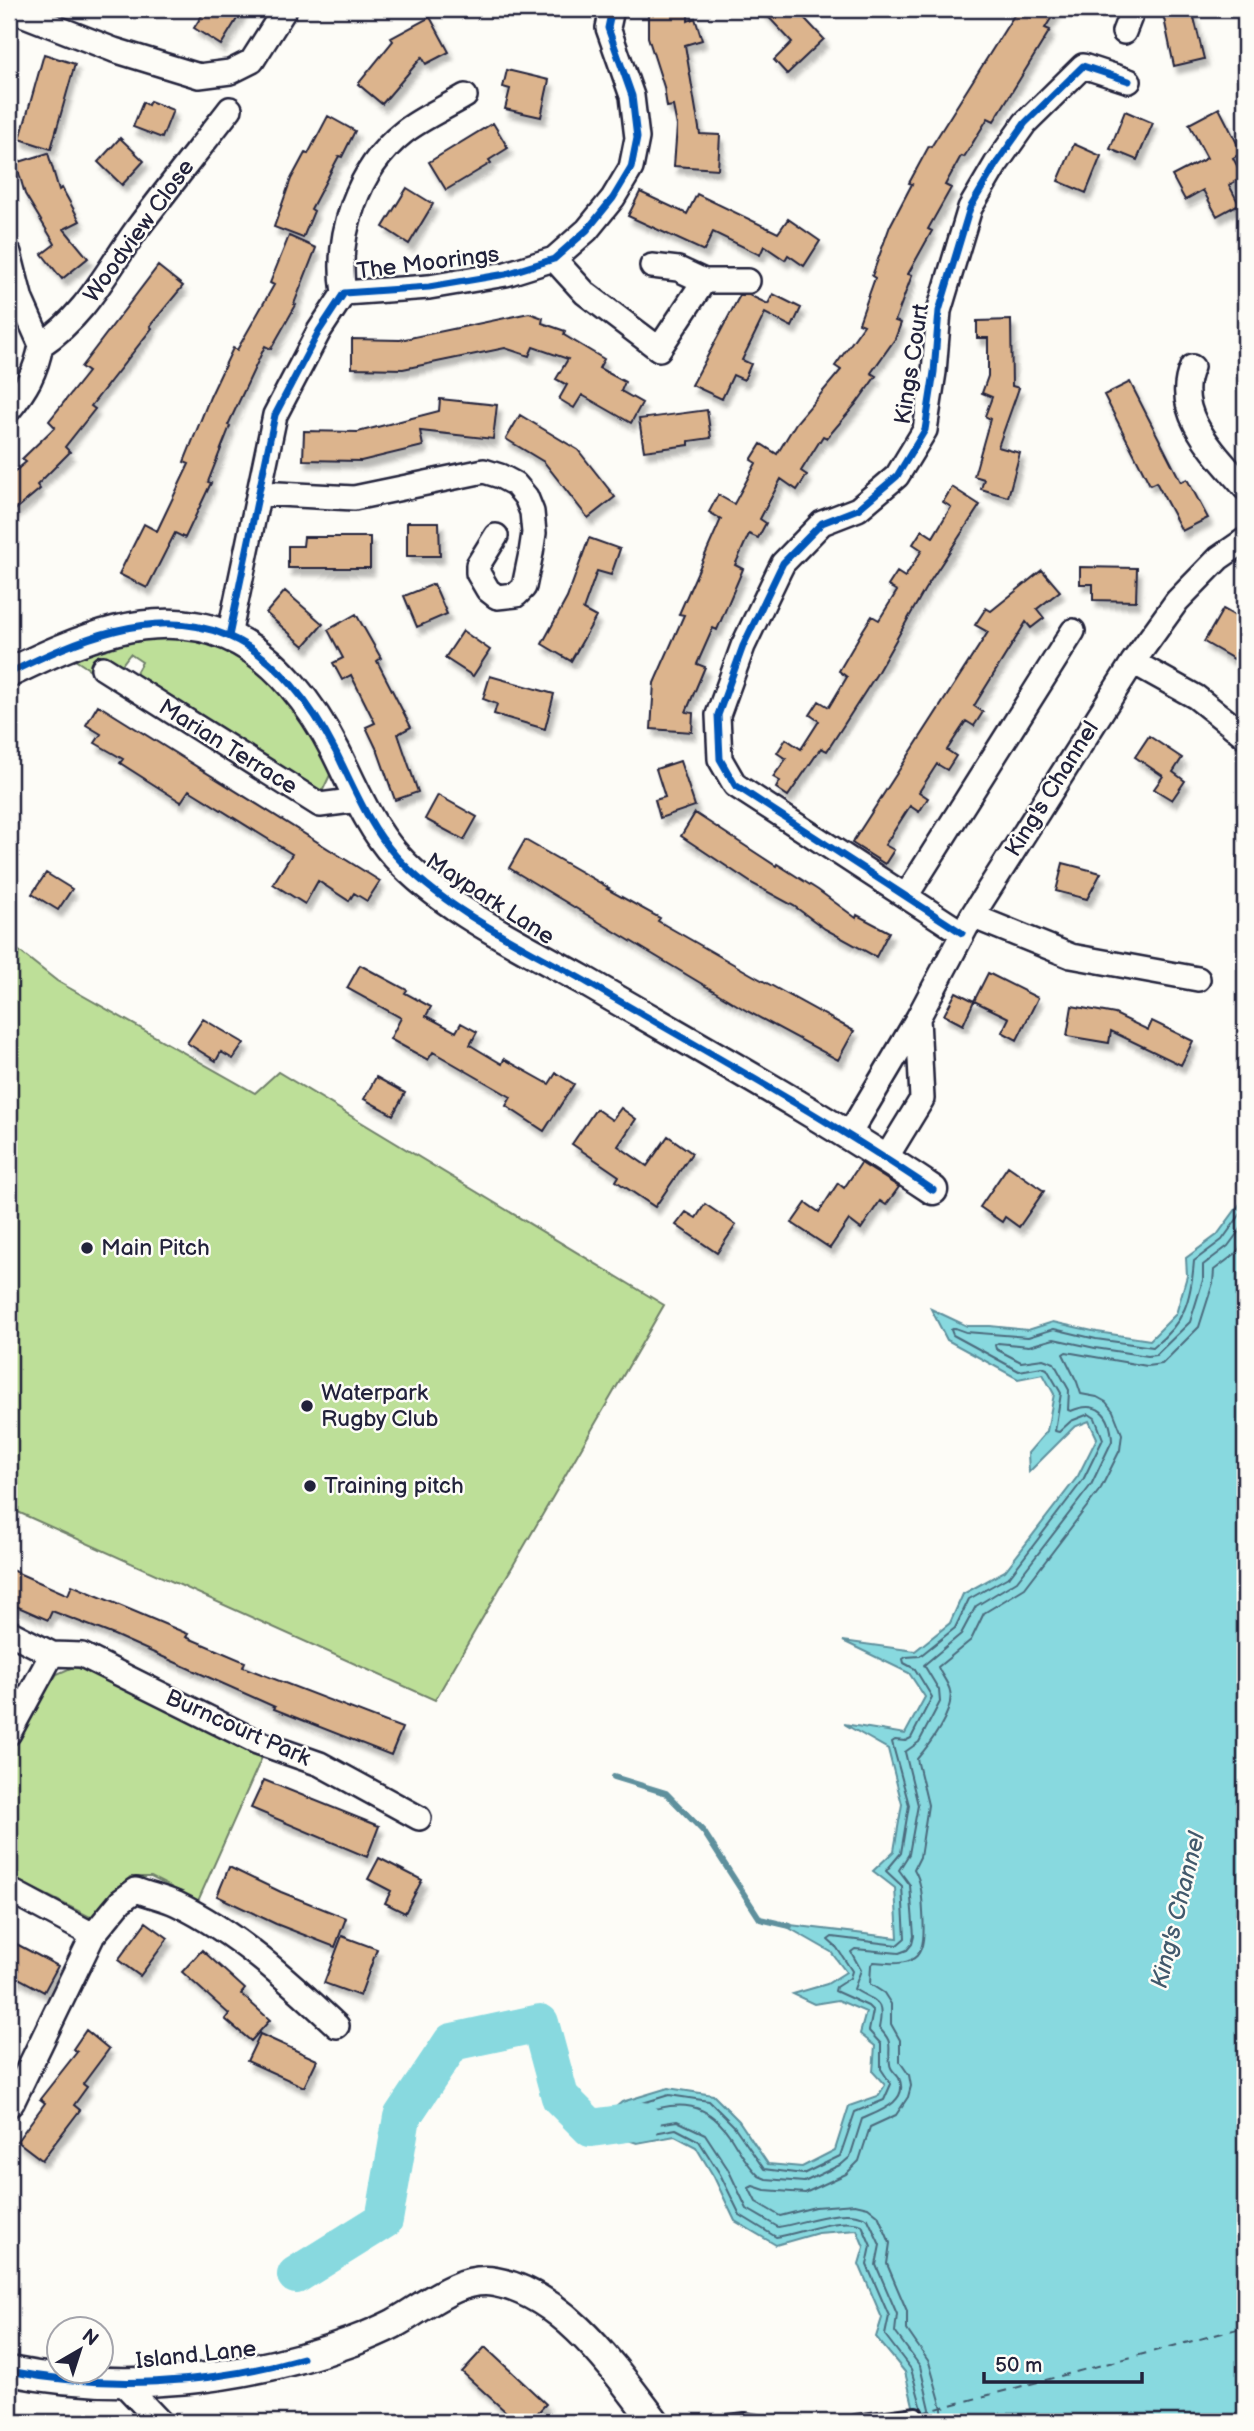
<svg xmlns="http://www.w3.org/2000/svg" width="1254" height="2431" font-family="'Balsamiq Sans',sans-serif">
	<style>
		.green { fill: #bddf98; stroke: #70806a; stroke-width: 2 }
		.water { fill: #88d9df; stroke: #5f909d; stroke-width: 2 }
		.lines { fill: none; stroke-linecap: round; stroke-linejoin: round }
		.shore { stroke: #4b6b7d; stroke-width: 2 }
		.stream { stroke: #5f909d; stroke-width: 6 }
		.river { stroke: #88d9df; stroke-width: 38 }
		.ferry { stroke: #41596c; stroke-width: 2; stroke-dasharray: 9 7; stroke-linecap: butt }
		.building { fill: #dcb48d; stroke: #22223b; stroke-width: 2; filter: url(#shadow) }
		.service-casing { stroke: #22223b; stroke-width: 18 }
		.minor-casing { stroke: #22223b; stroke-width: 28 }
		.tertiary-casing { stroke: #22223b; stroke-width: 33 }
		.service { stroke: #fdfcf7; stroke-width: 12 }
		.minor { stroke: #fdfcf7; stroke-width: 23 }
		.tertiary { stroke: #fdfcf7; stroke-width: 28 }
		.cycleway-casing { stroke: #fdfcf7; stroke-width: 11 }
		.cycleway { stroke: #0057b8; stroke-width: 7 }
		.poi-dot { fill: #22223b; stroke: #fdfcf7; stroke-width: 2.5 }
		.labels { text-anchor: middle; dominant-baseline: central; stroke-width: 5; stroke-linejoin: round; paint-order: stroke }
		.street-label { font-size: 23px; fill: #22223b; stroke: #fdfcf7 }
		.poi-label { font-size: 23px; fill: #22223b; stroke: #fdfcf7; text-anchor: start }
		.water-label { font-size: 24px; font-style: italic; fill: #41596c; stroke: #fdfcf7 }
	</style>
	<defs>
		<filter id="shadow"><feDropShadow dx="4" dy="7" stdDeviation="2" flood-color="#0004"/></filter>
	</defs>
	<rect width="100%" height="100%" fill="#fdfcf7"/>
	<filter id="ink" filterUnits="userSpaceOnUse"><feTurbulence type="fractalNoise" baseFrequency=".0143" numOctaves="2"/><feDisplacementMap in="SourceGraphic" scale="14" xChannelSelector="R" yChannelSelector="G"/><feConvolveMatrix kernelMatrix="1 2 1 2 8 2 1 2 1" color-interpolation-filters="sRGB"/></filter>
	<g filter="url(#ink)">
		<!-- green -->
		<path class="green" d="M173 636 210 642 240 655 265 674 302 717 328 763 330 775 321 794 134 676 142 662 130 654 120 667 95 673 72 658C105 645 138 637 173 636Z
			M9 943 57 981 255 1093 278 1072 664 1305 435 1700 9 1508Z
			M73 1667 93 1671 263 1755 198 1901 151 1877H131L92 1918 9 1876V1747L57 1674Z"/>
		<!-- water -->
		<path class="water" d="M1245 1197V2422H917L905 2372 876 2337 882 2318 859 2264 864 2247 857 2230 818 2233 776 2245 735 2221 714 2177 696 2147 675 2136 637 2143 591 2128 622 2102 668 2088 713 2095 739 2121 768 2164 802 2167 835 2150 849 2106 878 2096 885 2085 873 2072 875 2046 860 2034 866 2012 838 2000 814 2004 793 1994 827 1984 846 1972 831 1952 782 1924 898 1938 895 1888 873 1871 894 1851 902 1804 888 1749 844 1724 905 1734 925 1697 909 1673 843 1641 915 1651 950 1623 963 1594 1005 1571 1078 1476 1097 1438 1089 1421 1074 1427 1029 1472 1028 1453 1047 1431 1054 1394 1043 1374 1018 1379 947 1340 931 1309 967 1326H990L1028 1330 1053 1322 1097 1332 1150 1340 1176 1314 1187 1276 1186 1258 1217 1235Z"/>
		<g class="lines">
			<!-- shore -->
			<path class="shore" d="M922 2409 911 2369 885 2335 889 2316 867 2265 871 2246 862 2225C840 2216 799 2234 776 2237L740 2215 720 2174 699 2141 676 2129 638 2136 611 2127 609 2123 626 2108 669 2095 709 2101 734 2126 764 2169 803 2174 840 2156 855 2112 884 2100 891 2084 881 2069V2044L869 2031 873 2011 868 2006 835 1991 836 1987 850 1978 852 1971 837 1948 828 1940 832 1937 897 1945 905 1938 902 1886 886 1871 901 1853 909 1805 892 1742 895 1740 905 1741 911 1738 932 1697 915 1669 904 1663 903 1659 906 1657 920 1656 955 1628 969 1599 1010 1576 1083 1480 1103 1439 1095 1418 1089 1414 1071 1421 1059 1432 1055 1431 1061 1393 1047 1369 1042 1367 1019 1371 953 1335 951 1330 955 1328 966 1332 1028 1337 1054 1329 1096 1339 1153 1347C1185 1322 1191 1300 1194 1261L1222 1240 1245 1208
				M933 2422 920 2366 895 2332 897 2314 876 2265 880 2245 868 2219C845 2205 801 2224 778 2227L747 2209 728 2169 705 2134 677 2121 639 2127 628 2124 627 2119 630 2116C672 2103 702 2095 730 2136 739 2150 747 2165 759 2176L766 2179 804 2182 842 2164 850 2157 862 2119C877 2112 910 2102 899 2078 896 2073 890 2070 890 2064 887 2045 895 2044 879 2028 885 1998 876 2003 854 1989L861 1970 851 1952 855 1949 899 1953 907 1950 912 1944 914 1936 910 1885 899 1870 909 1854 918 1805 905 1752 919 1742 940 1702 939 1690 924 1665 961 1634 976 1606 1017 1581 1091 1485 1112 1441C1111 1413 1097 1400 1071 1411L1068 1410 1069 1390 1054 1363 1043 1359 1021 1362 996 1349 995 1345 998 1343 1029 1346 1054 1339 1095 1348 1148 1356 1156 1355 1190 1322 1203 1280V1265L1228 1246 1245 1223
				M943 2422 942 2408 929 2362 907 2330V2311L887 2264 890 2243 878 2215 868 2207 855 2204 815 2207 780 2216 756 2202 749 2188 753 2186 765 2190 805 2193 846 2174 859 2161 870 2127 896 2115 908 2097 911 2086 909 2075 900 2062V2040L891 2024V2004L884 1993 870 1984 871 1965 874 1962C920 1967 926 1957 923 1912 922 1897 922 1883 914 1869L920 1857 928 1805 917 1759C929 1745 955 1711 950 1691 948 1682 941 1675 938 1667L971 1640 984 1613 1025 1588 1101 1488 1120 1450 1122 1434 1113 1411 1106 1402 1097 1397 1081 1394 1077 1382 1063 1354 1066 1352 1147 1366 1162 1364 1199 1327 1213 1283 1214 1270 1235 1254 1245 1241"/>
			<!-- stream -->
			<path class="stream" d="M614 1777 666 1793 704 1832 760 1919 790 1926"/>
			<!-- river -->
			<path class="river" d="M296 2275 384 2220 402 2117 452 2042 540 2023 560 2097 591 2128 642 2121"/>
			<!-- ferry -->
			<path class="ferry" d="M921 2413 1245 2327"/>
		</g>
		<!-- building -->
		<path class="building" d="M206 9H243L221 45 194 28Z
			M648 9H688V21L695 18 702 40 685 45 700 134 720 135 718 169 674 166 677 126 673 106 667 107 664 87 648 37Z
			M761 9H796L824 39 787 74 774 60 792 42Z
			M1018 9H1057L1045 28 1050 30 994 121 988 118 964 157 961 156 945 185 951 188 928 229 932 231 908 274 912 275 895 321 901 323 895 339 871 373 876 376 856 404 827 438 823 436 801 471 807 475 797 490 781 479 760 519 766 523 758 538 749 534 735 565 743 569 717 630 713 628 697 664 705 667 686 712 693 713 692 732 651 729 654 683 684 615 679 614 721 519 709 512 718 495 734 504 756 463 751 460 761 444 777 454 796 423 841 370 835 366 864 325 859 323 875 278 872 276 890 226 912 184 909 183 929 146 931 147Z
			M1162 9H1192L1204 59 1174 66Z
			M430 17 449 52 426 64 422 57 382 104 358 84 393 41 391 38Z
			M44 54 75 64 51 149 20 139Z
			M507 70 549 80 541 117 505 109 510 89 503 87Z
			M150 101 173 110 162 138 133 127 143 102 148 105Z
			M1219 108 1242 153 1233 158 1243 177 1229 185 1239 204 1217 216 1203 190 1185 200 1172 176 1207 158 1189 124Z
			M1125 111 1153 123 1137 160 1110 149Z
			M328 116 355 131 342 157 339 156 311 209 314 211 303 238 274 227 291 179 305 153 308 154Z
			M493 123 508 148 489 160 491 163 446 190 429 162Z
			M120 138 144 161 122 185 98 162Z
			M1074 144 1101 156 1086 193 1058 181Z
			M48 153 59 190 62 188 80 221 64 229 88 258 62 279 42 254 55 244 25 194 16 163Z
			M407 188 433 204 409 244 383 227Z
			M640 192 687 214 697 194 778 233 788 219 820 241 804 266 788 255 785 260 764 246 760 255 713 232 704 251 628 216Z
			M289 236 316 248 294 304 296 305 271 349 265 346 228 425 230 426 208 482 211 483 185 538 175 533 147 588 119 574 144 524 157 531 189 464 184 462 210 397 233 348 237 350 274 285 270 283Z
			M158 266 183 286 150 326 152 328 91 406 95 409 65 447 70 452 37 485 40 489 9 515V476L26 462 22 459 55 427 49 421 88 372 81 367Z
			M773 294 801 308 792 327 765 313 742 360 751 364 744 380 733 375 722 399 692 385 740 295H749L768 304Z
			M529 313 543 318 542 323 565 331 564 335 604 359 599 368 625 382 621 391 642 403 631 423 582 395 574 408 559 399 567 385 556 379 568 359 533 347 529 356 505 348 403 369 352 368V339L400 340Z
			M1011 320 1012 386 1019 388 998 447 1020 453 1008 497 981 489 984 479 974 476 990 419 985 416 992 397 982 393 988 376V338H977V321Z
			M1130 382 1181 482 1187 479 1208 518 1182 531 1156 482 1150 485 1104 395Z
			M440 399 497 405 493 439 420 431 423 446 361 461 303 460 304 431 358 432 439 411Z
			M707 410 711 438 689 441V445L644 451 639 419Z
			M520 415 578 450 615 497 588 518 544 462 506 439Z
			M952 487 980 505 925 589 876 675 827 751 821 748 788 796 776 788 780 781 773 777 786 759 777 753 786 739 801 749 819 721 810 715 819 701 829 707 847 677 839 671 863 630 872 616 879 620 897 591 888 586 897 572 905 577 922 550 913 544 922 530 933 537 951 507 943 502Z
			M407 522H439L440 556H407Z
			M304 537H370V568H288V546H303Z
			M589 538 620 549 611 575 597 571 583 610 596 617 571 661 542 644 567 598Z
			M1080 567 1137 568 1136 601 1093 600V584H1080Z
			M1042 570 1060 591 1037 609 1044 618 1031 628 1026 622 974 706 983 712 974 726 966 721 947 750 956 756 947 770 937 764 919 792 928 798 919 812 910 806 885 845 894 850 885 864 852 843 988 632 975 625 986 608 991 611Z
			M434 584 447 614 417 627 404 596Z
			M285 591 323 624 304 646 266 613Z
			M1223 609 1245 621V657L1237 653 1234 659 1204 642Z
			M356 614 381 658 377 661 411 727 398 734 418 792 395 800 378 752 366 727 375 723 351 675 342 680 333 663 343 658 328 630Z
			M463 631 490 650 473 676 445 658Z
			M490 676 554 694 545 729 494 714 497 704 483 699Z
			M98 705 380 881 367 901 354 893 349 901 318 881 305 904 273 884 292 854 189 790 181 802 120 763 123 759 95 743 101 734 86 725Z
			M1149 736 1182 758 1173 772 1185 781 1172 800 1154 789 1163 776 1135 757Z
			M680 761 695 806 660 818 655 800 665 797 656 769Z
			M438 795 477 817 464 840 425 819Z
			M695 813 776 866 777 864 818 890 856 918 857 915 889 932 876 957 825 929 794 906 753 884 681 836Z
			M525 840 609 888 607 889 660 918 658 921 756 977 854 1031 838 1060 747 1011 509 868Z
			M1063 863 1101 873 1087 899 1056 891Z
			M46 873 72 889 58 910 32 894Z
			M360 965 407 990 405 993 431 1007 426 1016 456 1032 461 1023 477 1032 470 1045 502 1064 504 1059 549 1084 556 1073 574 1084 544 1131 506 1106 511 1097 433 1052 428 1060 390 1039 401 1018 347 988Z
			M988 973 1038 998 1017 1040 1002 1032 1009 1018 974 1001Z
			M956 992 974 1001 963 1025 944 1015Z
			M1072 1006 1115 1014 1148 1030 1152 1021 1193 1041 1181 1065 1111 1031 1109 1043 1067 1036Z
			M203 1019 244 1043 233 1059 221 1052 216 1061 187 1043Z
			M376 1077 405 1093 393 1115 364 1099Z
			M621 1108 636 1119 618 1146 647 1166 668 1136 692 1153 655 1207 616 1181 619 1176 572 1144 596 1109 612 1120Z
			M861 1163 899 1187 886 1205 880 1201 861 1229 849 1220 830 1248 792 1223 806 1203 819 1212 838 1183 844 1188Z
			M1008 1166 1044 1191 1019 1227 1005 1217 1002 1222 980 1207Z
			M705 1204 736 1225 717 1253 676 1225 686 1212 696 1218Z
			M9 1569 68 1595 72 1585 188 1634 186 1637 245 1662 243 1667 402 1728 391 1755 274 1709 275 1707 114 1635 52 1611 48 1620 9 1603Z
			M264 1780 379 1826 367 1857 251 1808Z
			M379 1858 422 1880 405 1913 385 1903 391 1891 368 1879Z
			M229 1867 281 1892 346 1918 335 1947 276 1924 217 1896Z
			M146 1922 168 1938 140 1976 118 1960Z
			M342 1936 377 1949 360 1996 324 1983Z
			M9 1940 58 1966 44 1992 9 1973Z
			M202 1950 245 1989 241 1994 270 2020 251 2041 225 2019 229 2014 182 1972Z
			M86 2030 109 2049 83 2084 87 2087 74 2105 80 2110 42 2160 17 2141 45 2103 40 2099 77 2052 73 2049Z
			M260 2034 317 2060 304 2087 247 2061Z
			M485 2347 546 2404 529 2422H517L462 2372Z"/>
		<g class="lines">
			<defs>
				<path id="service" d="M729 2422 745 2420 757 2422
					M856 2422 916 2414"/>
				<path id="minor" d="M9 9 114 50 199 76 230 72 252 61 285 9
					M1124 32 1133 9
					M9 253 21 300 41 345
					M554 259 585 293 659 349 704 281H748
					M652 266 678 269 704 281
					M344 293C335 236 357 169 404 132 422 118 445 108 465 96
					M1192 367C1171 413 1217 455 1245 488
					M9 410C26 389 36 372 41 345 86 315 106 272 137 229 167 189 199 149 230 109
					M259 493 354 498 484 471 500 476 515 484 526 497 532 512 534 533 531 553 524 587 516 595 497 597 488 590 478 573V565L496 536
					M229 636 275 415 319 331 344 293 429 287 506 274 554 259 587 230 613 198 631 168 637 138 632 96 608 28 612 9
					M1133 662 1196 697 1245 736
					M103 668 320 805 359 800
					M906 896 1073 631
					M972 916 1071 956 1198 979
					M962 933 735 785 720 759 718 715 743 646 779 571 783 563 822 523 858 509 897 476 925 430 934 372 939 311 970 208 996 164 1025 123 1083 66 1129 81
					M848 1136 918 1018 972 916 1133 662 1177 601 1219 558 1245 540
					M886 1158 922 1099 918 1018
					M9 1632 52 1654 82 1655 257 1742 320 1764 419 1818
					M9 1733 52 1654
					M9 1890 93 1935
					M9 2105 12 2103 93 1935 121 1901 136 1890C149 1895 164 1898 177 1904 237 1933 289 1981 337 2026
					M122 2382 160 2422"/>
				<path id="tertiary" d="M9 673C75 641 155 604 228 636 277 657 313 707 336 752 354 788 369 826 396 856 444 909 521 945 583 980 700 1048 820 1114 933 1190
					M9 2371C123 2394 245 2381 354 2341 367 2336 381 2330 393 2324 423 2308 459 2275 495 2282 564 2294 615 2370 655 2422"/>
			</defs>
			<!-- service casing -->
			<use href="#service" class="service-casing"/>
			<!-- minor casing -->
			<use href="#minor" class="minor-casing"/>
			<!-- tertiary casing -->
			<use href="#tertiary" class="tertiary-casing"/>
			<!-- service -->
			<use href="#service" class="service"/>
			<!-- minor -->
			<use href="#minor" class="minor"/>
			<!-- tertiary -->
			<use href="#tertiary" class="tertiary"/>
			<defs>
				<path id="cycleway" d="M229 636 275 415 319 331 344 293 429 287 506 274 554 259 587 230 613 198 631 168 637 138 632 96 608 28 612 9
					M9 673C75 641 155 604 228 636 277 657 313 707 336 752 354 788 369 826 396 856 444 909 521 945 583 980 700 1048 820 1114 933 1190
					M962 933 735 785 720 759 718 715 743 646 779 571 783 563 822 523 858 509 897 476 925 430 934 372 939 311 970 208 996 164 1025 123 1083 66 1129 81
					M9 2371C105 2390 208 2385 302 2358"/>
			</defs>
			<!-- cycleway casing -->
			<use href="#cycleway" class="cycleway-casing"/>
			<!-- cycleway -->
			<use href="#cycleway" class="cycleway"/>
		</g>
	</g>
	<!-- markers -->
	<g class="poi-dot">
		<circle cx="87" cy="1248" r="7"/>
		<circle cx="307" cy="1406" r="7"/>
		<circle cx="310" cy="1486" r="7"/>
	</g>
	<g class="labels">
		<!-- street labels -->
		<g class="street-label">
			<text transform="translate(139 231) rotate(-54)">Woodview Close</text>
			<text transform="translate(428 263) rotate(-7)">The Moorings</text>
			<text transform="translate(912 364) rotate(-81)">Kings Court</text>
			<text transform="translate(228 747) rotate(32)">Marian Terrace</text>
			<text transform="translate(1052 789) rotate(-58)">King's Channel</text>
			<text transform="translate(490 899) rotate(33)">Maypark Lane</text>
			<text transform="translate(238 1728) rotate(24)">Burncourt Park</text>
			<text transform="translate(196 2355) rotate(-6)">Island Lane</text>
		</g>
		<!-- poi labels -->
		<g class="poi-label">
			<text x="101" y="1248">Main Pitch</text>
			<text x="321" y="1393">Waterpark<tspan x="321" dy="26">Rugby Club</tspan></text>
			<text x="324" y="1486">Training pitch</text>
		</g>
		<!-- water labels -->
		<g class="water-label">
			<text transform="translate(1178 1910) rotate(-76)">King's Channel</text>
		</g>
	</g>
	<!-- margin -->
	<rect width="1254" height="2431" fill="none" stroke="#fdfcf7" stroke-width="35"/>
	<rect x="18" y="18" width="1219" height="2396" fill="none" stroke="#22223b" stroke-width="2.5" filter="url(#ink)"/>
	<!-- north arrow -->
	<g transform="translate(80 2350) rotate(39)"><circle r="33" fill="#fdfcf7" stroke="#a5a5ac" stroke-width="2"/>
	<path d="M0-5L12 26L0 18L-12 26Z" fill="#22223b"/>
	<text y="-10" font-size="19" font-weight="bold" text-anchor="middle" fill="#22223b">N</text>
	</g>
	<!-- scale -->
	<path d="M984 2372v10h158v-10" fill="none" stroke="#22223b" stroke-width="3.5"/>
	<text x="995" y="2372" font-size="21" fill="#22223b" stroke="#fdfcf7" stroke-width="5" paint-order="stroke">50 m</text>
</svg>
